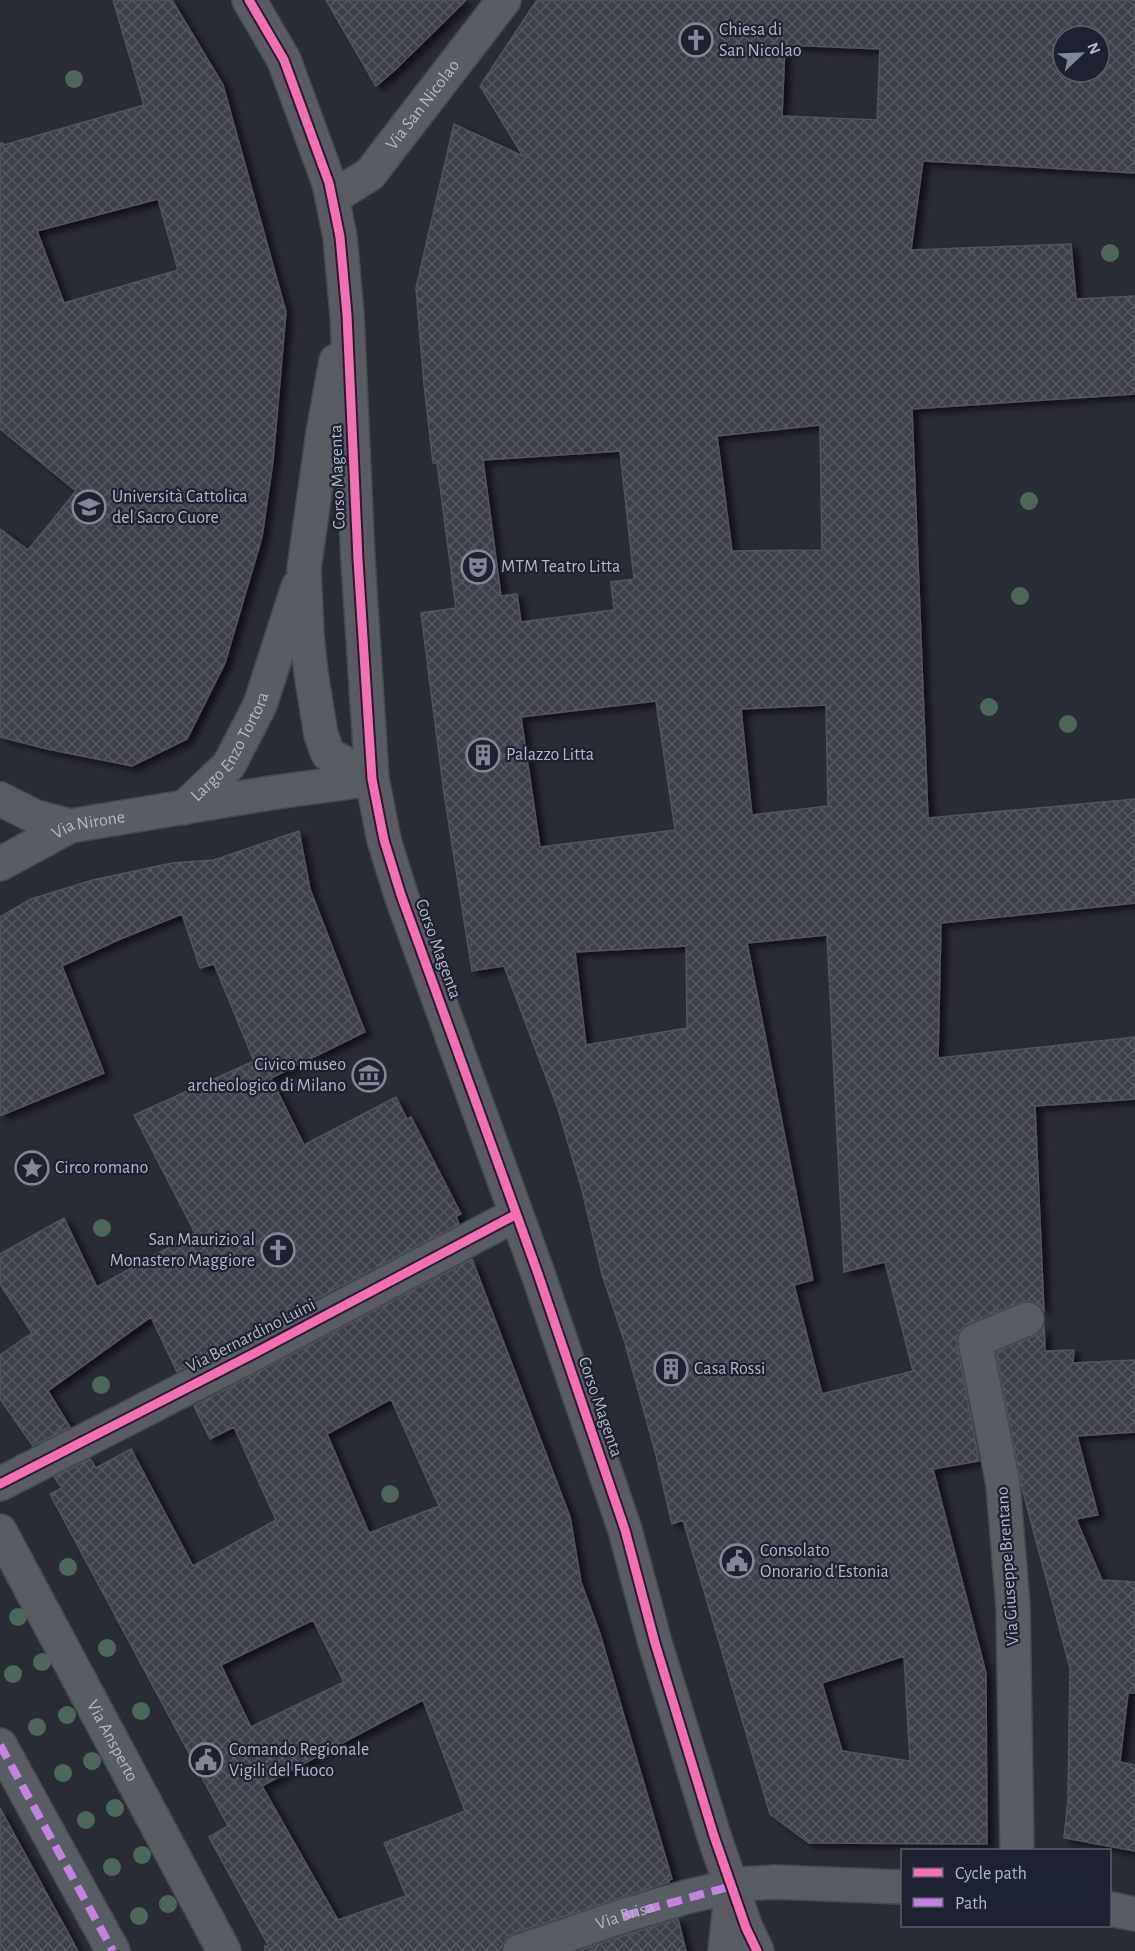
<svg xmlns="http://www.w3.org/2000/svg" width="1135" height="1951" font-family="'Alegreya Sans',sans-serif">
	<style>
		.building { fill: url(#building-cross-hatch); stroke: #51545d; stroke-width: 1.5; fill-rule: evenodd; filter: url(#shadow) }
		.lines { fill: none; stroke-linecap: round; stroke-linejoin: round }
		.minor-casing { stroke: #46494f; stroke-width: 36 }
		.minor { stroke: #585c63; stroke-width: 33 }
		.tram { stroke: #575a61; stroke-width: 1.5 }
		.quiet { stroke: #c483df; stroke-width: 8; stroke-dasharray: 15 8; stroke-linecap: butt }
		.cycleway-casing { stroke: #1c2230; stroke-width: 13 }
		.cycleway { stroke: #f96db3; stroke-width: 9 }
		.tree { fill: #4d675a }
		.labels { text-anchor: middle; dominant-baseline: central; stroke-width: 4.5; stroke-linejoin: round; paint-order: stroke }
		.poi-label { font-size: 18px; fill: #b2b8c7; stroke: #1c2230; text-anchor: start }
		.street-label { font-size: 18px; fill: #b2b8c7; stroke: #1c2230 }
	</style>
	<defs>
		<pattern id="building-cross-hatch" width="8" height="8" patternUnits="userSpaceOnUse" patternTransform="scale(1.5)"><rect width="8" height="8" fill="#3e414a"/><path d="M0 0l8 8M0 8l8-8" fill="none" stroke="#585a63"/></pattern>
		<filter id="shadow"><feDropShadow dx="6" dy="4" stdDeviation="3" flood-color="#0009"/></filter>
	</defs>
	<rect width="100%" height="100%" fill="#292c35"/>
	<!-- building -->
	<path class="building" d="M113 0H172L223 85 286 312 273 461 262 537 225 663 187 739 132 766 47 749 0 737V529L28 550 76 491 0 429V143H3L4 145 144 105ZM158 199 178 270 64 303 37 231Z
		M326 0H466L395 70 376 86Z
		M537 0H1135V173L923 161 911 250 1071 244 1076 299 1135 296V394L912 409 928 818 1135 799V903L941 923 938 1058 1135 1037V1099L1035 1106 1044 1311 1038 1304 1030 1301 1020 1302 968 1324 961 1329 957 1337V1345L979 1461 933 1469 986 1673 987 1844 809 1843 770 1814 683 1520 672 1524 655 1451 625 1343 602 1274 582 1190 558 1109 504 966 472 971 444 793 421 613 456 608 437 463H433L424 384 416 288 454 124 523 156 480 86ZM1063 36H1099V72H1063ZM785 45 880 49 877 120 782 116ZM820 425 822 550 732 551 717 436ZM620 451 634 579 611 582 614 610 521 622 517 594 501 596 483 460ZM656 701 675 830 540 847 521 717ZM826 705 828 806 752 815 741 709ZM827 935 844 1272 885 1262 913 1371 822 1394 794 1285 813 1280 747 943ZM686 946 687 1028 586 1045 575 952ZM904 1656 910 1761 842 1751 822 1683Z
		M299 831 310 889 365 1032 271 1078 304 1145 396 1097 407 1119 411 1117 461 1214 456 1216 459 1224 177 1372 151 1317 48 1391 70 1427 33 1446 0 1399V1355L32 1333 0 1284V1254L64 1218 97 1287 195 1233 134 1115 254 1061 214 964 200 968 182 914 118 940 62 966 104 1073 0 1116V917L31 899 93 880 172 863 214 860Z
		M472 1259 570 1517 581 1582 600 1634 672 1879 669 1880V1882L514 1933 506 1939 502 1951H265V1946L268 1945 209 1837 228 1826 50 1494 62 1488 54 1477 90 1459 96 1468 131 1449 193 1566 276 1520 234 1427 210 1439 194 1406ZM391 1399 439 1506 369 1533 327 1434ZM313 1620 344 1682 251 1727 221 1665ZM423 1700 465 1811 384 1843 406 1896 338 1920 262 1786Z
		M1044 1325 1045 1351 1074 1350 1073 1363 1135 1360V1432L1077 1436 1098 1515 1076 1519 1102 1580 1135 1582V1693H1128L1120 1762 1135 1765V1851L1064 1838 1068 1800 1070 1668 1022 1488 996 1352 1034 1336 1042 1331Z
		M0 1808 78 1951H0Z
		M678 1919 686 1951H578L629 1934Z"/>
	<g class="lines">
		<defs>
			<g id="minor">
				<path d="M249 0 284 60 329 183 340 237 347 315 358 560 372 779 384 840 401 895 537 1271 625 1530 655 1643 714 1836 746 1928 757 1951"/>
				<path id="s1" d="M332 198 370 174 504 0"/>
				<path d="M336 361 323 433 304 569 307 636 311 673 321 735 328 754 372 779"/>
				<path d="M0 799 36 817 70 826"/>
				<path id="s2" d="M184 808 229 765 260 705 298 587"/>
				<path id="s3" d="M0 864 70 826 270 793 372 779"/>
				<path d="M0 1484 253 1354 515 1215"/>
				<path id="s4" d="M0 1531 224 1951"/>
				<path d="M0 1745 113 1951"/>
				<path d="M1017 1850 1013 1606 1003 1484 975 1341 1027 1319"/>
				<path d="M1110 1909 1135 1914"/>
				<path id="s5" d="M520 1951 623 1916 686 1897 741 1884 775 1882 902 1887"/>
				<path d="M725 1951 731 1896"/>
			</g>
		</defs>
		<!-- minor casing -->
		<use href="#minor" class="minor-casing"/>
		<!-- minor -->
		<use href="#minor" class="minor"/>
		<!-- tram -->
		<path class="tram" d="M241 0C278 67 310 135 325 210 337 270 338 331 341 392 346 487 350 583 356 678 359 716 360 754 365 792 370 824 378 854 388 885L529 1275 599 1481 725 1903 744 1951
			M262 0C317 90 344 178 356 282L383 778 393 832 405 875 546 1267 642 1551 725 1826 741 1884 766 1951"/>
		<!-- quiet -->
		<path class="quiet" d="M0 1745 113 1951
			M623 1916 732 1886"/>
		<defs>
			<path id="cycleway" d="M249 0 284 60 329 183 340 237 347 315 358 560 372 779 384 840 401 895 537 1271 625 1530 655 1643 714 1836 746 1928 757 1951
				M0 1484 253 1354 515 1215"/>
		</defs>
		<!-- cycleway casing -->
		<use href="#cycleway" class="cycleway-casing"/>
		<!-- cycleway -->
		<use href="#cycleway" class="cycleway"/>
	</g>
	<!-- trees -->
	<g class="tree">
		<circle cx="74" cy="79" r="9"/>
		<circle cx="1110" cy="253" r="9"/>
		<circle cx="1029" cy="501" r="9"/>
		<circle cx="1020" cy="596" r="9"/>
		<circle cx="989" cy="707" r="9"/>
		<circle cx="1068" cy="724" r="9"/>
		<circle cx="102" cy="1228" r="9"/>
		<circle cx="101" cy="1385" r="9"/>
		<circle cx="390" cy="1494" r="9"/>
		<circle cx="68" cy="1567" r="9"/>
		<circle cx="18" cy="1617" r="9"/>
		<circle cx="107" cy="1648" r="9"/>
		<circle cx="42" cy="1662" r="9"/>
		<circle cx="13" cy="1674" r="9"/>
		<circle cx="141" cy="1711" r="9"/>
		<circle cx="67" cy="1715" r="9"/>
		<circle cx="37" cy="1727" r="9"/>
		<circle cx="92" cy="1761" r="9"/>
		<circle cx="63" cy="1773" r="9"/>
		<circle cx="115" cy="1808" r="9"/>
		<circle cx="86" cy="1820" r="9"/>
		<circle cx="142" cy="1855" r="9"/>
		<circle cx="112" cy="1867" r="9"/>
		<circle cx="168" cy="1904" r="9"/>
		<circle cx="139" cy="1916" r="9"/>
	</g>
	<!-- icons -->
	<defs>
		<symbol id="church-ring" viewBox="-11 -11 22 22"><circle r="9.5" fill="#1c2230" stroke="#828794" stroke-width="1.5"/><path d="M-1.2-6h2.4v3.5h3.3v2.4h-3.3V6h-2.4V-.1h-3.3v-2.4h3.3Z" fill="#828794"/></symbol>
		<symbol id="university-ring" viewBox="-11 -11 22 22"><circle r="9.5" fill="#1c2230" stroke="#828794" stroke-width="1.5"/><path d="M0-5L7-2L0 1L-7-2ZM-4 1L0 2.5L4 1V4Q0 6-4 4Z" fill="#828794"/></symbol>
		<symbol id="theatre-ring" viewBox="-11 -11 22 22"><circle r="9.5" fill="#1c2230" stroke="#828794" stroke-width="1.5"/><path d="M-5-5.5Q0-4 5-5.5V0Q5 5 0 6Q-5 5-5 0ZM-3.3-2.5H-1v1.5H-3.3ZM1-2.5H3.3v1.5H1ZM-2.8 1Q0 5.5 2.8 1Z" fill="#828794"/></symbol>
		<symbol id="building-ring" viewBox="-11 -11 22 22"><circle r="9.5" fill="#1c2230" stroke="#828794" stroke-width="1.5"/><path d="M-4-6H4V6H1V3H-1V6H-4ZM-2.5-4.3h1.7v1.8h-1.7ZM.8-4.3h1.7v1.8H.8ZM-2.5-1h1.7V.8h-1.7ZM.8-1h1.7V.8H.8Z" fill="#828794"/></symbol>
		<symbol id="museum-ring" viewBox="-11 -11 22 22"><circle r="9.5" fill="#1c2230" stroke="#828794" stroke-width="1.5"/><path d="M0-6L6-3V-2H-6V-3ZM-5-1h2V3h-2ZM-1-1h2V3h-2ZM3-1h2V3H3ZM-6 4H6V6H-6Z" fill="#828794"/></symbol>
		<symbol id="sight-ring" viewBox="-11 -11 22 22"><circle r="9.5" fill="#1c2230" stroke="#828794" stroke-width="1.5"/><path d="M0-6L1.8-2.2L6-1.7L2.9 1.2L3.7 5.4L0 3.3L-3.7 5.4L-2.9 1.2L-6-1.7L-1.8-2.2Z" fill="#828794"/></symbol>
		<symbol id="civic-ring" viewBox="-11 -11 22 22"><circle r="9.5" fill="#1c2230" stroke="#828794" stroke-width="1.5"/><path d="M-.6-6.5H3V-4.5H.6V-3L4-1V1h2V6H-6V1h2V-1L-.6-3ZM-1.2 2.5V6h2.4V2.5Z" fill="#828794"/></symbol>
	</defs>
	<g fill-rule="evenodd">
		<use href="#church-ring" x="677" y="21" width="38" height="38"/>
		<use href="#university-ring" x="70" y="488" width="38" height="38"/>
		<use href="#theatre-ring" x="459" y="548" width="38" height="38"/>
		<use href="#building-ring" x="464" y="736" width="38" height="38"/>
		<use href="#museum-ring" x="350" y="1056" width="38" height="38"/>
		<use href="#sight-ring" x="13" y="1149" width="38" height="38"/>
		<use href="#church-ring" x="259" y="1231" width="38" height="38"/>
		<use href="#building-ring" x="652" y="1350" width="38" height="38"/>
		<use href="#civic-ring" x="718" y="1542" width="38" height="38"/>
		<use href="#civic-ring" x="187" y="1741" width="38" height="38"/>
	</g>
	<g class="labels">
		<!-- poi labels -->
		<g class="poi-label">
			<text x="719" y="30">Chiesa di<tspan x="719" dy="21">San Nicolao</tspan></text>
			<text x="112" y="497">Università Cattolica<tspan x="112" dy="21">del Sacro Cuore</tspan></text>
			<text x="501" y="567">MTM Teatro Litta</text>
			<text x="506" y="755">Palazzo Litta</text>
			<text x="346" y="1065" text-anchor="end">Civico museo<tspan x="346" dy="21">archeologico di Milano</tspan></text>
			<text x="55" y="1168">Circo romano</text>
			<text x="255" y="1240" text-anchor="end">San Maurizio al<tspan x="255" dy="21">Monastero Maggiore</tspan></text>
			<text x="694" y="1369">Casa Rossi</text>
			<text x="760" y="1551">Consolato<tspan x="760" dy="21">Onorario d'Estonia</tspan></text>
			<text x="229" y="1750">Comando Regionale<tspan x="229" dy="21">Vigili del Fuoco</tspan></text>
		</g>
		<!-- street labels -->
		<g class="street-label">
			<text stroke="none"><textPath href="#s1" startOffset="132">Via San Nicolao</textPath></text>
			<text transform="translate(338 477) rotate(-92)">Corso Magenta</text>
			<text stroke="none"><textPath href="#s2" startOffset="78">Largo Enzo Tortora</textPath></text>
			<text stroke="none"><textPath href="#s3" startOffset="98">Via Nirone</textPath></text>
			<text transform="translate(438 949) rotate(70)">Corso Magenta</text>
			<text transform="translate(251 1336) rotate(-27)">Via Bernardino Luini</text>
			<text transform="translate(600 1407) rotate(71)">Corso Magenta</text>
			<text transform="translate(1008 1566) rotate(-94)">Via Giuseppe Brentano</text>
			<text stroke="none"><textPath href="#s4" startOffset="238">Via Ansperto</textPath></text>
			<text stroke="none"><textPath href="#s5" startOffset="111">Via Brisa</textPath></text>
		</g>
	</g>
	<!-- legend -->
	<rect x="901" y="1849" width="210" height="78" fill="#1c2230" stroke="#585e6c" stroke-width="1.5"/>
	<rect x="913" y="1868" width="30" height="9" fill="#f96db3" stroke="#585e6c" stroke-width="1.5"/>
	<text x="955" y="1879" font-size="18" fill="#b2b8c7">Cycle path</text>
	<rect x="913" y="1898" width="30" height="9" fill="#c483df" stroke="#585e6c" stroke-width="1.5"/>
	<text x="955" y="1909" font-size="18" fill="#b2b8c7">Path</text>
	<!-- north arrow -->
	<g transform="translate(1081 54) rotate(67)"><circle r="28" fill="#1c2230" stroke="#585e6c" stroke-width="1.5"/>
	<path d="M0-4.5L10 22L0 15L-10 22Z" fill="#828794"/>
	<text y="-9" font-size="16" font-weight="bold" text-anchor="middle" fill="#b2b8c7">N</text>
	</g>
</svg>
